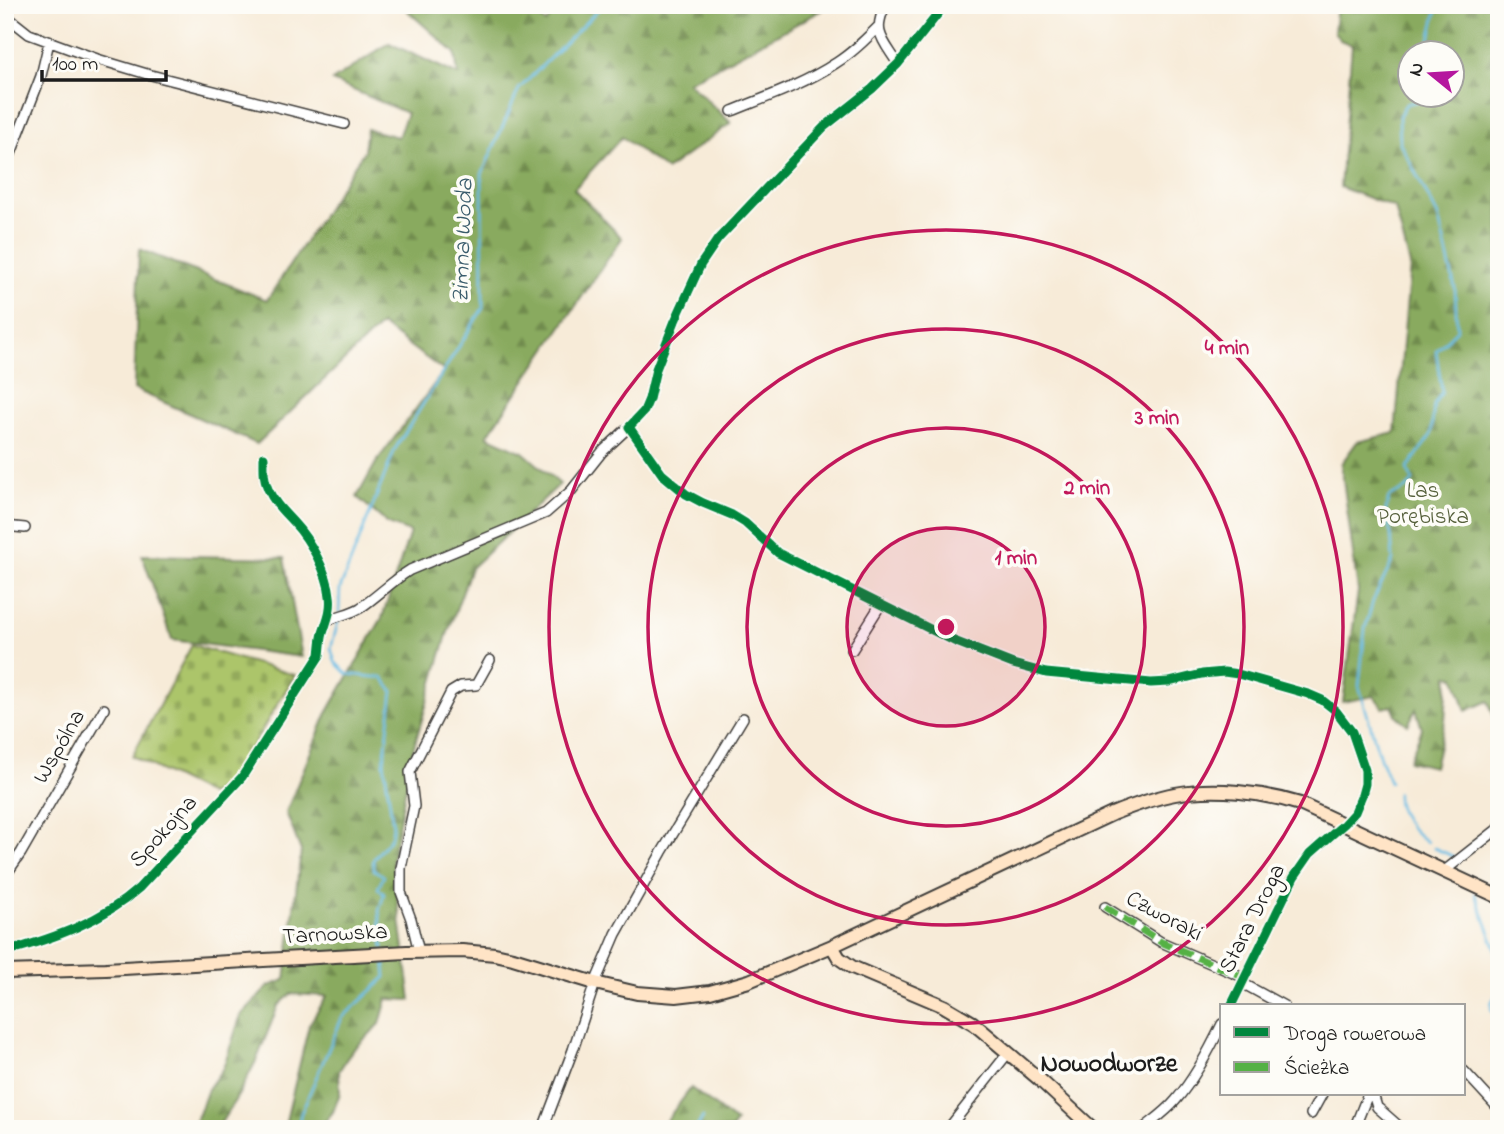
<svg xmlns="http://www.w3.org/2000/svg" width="1504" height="1134" font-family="'Indie Flower',sans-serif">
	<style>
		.forest { fill: url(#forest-firs); stroke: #52633d; stroke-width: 2; fill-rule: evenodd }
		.cemetery { fill: url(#cemetery-stones); stroke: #647043; stroke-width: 2 }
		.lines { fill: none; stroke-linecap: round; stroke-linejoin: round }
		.stream { stroke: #67bce4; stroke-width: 2.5 }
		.street-casing { stroke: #3d3b38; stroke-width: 12 }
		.secondary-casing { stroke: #3d3b38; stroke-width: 16 }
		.street { stroke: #fff; stroke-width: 9 }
		.secondary { stroke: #ffe4c6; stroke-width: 12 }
		.quiet { stroke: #55b145; stroke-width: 7; stroke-dasharray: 14 7; stroke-linecap: butt }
		.cycleway-casing { stroke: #fdfcf7; stroke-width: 13 }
		.cycleway { stroke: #00873e; stroke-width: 9 }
		.ring { fill: none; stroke: #c2185b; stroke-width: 3.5 }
		.labels { text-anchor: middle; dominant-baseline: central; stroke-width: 7; stroke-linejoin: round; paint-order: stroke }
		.park-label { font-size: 23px; fill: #56603b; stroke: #fdfcf7 }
		.street-label { font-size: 23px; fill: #1c1c1c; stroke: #fdfcf7 }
		.water-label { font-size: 24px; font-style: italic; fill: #3a5c6c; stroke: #fdfcf7 }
		.quarter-label { font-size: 26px; font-weight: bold; fill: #1c1c1c; stroke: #fdfcf7 }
		.centre { fill: #c2185b; stroke: #fdfcf7; stroke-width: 3.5 }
		.ring-label { font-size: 21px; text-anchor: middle; font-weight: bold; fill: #c2185b; stroke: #fdfcf7; stroke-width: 7; stroke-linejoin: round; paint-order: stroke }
	</style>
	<defs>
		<pattern id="forest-firs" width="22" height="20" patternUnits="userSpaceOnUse" patternTransform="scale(1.75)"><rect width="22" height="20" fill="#89aa5e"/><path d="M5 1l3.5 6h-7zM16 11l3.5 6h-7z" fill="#6f8a4d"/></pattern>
		<pattern id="cemetery-stones" width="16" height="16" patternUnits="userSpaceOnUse" patternTransform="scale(1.75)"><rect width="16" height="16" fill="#acc56a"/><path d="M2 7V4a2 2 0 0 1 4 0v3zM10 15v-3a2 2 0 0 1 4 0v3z" fill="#93a95b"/></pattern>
	</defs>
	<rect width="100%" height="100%" fill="#fdfcf7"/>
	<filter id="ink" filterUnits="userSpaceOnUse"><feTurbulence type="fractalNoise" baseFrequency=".0143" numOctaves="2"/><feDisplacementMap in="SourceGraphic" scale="14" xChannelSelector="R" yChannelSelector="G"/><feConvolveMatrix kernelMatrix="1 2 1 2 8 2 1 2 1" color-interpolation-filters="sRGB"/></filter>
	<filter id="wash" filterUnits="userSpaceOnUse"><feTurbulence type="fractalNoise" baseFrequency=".00686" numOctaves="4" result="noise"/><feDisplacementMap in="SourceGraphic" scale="28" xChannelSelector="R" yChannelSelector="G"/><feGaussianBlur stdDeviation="1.57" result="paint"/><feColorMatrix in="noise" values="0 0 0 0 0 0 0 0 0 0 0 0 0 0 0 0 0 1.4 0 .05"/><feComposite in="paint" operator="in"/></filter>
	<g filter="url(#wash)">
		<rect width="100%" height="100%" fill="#f7ebd8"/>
		<!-- forest -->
		<path class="forest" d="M401 5H526L546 23 559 5H827L819 12 688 82 731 123 666 170 622 137 574 189 622 238 487 436 523 452 560 484 471 568 447 635 413 750 392 860 411 1000 387 999 380 1024 351 1052 339 1071 340 1093 333 1112 319 1129H284L309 1025 327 996 291 994 278 1006 257 1059 239 1094 217 1129H190L199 1114 208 1089 223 1068 241 1015 269 986 285 980 301 851 286 812 326 715 382 618 410 532 388 524 357 497 377 461 444 371 381 325 257 444 134 389 139 249 267 300 364 151 367 129 398 137 407 113 332 81 389 43 458 75 455 53Z
			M1337 5H1499V728L1488 701 1466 711 1455 677 1448 676 1445 721 1434 767 1409 761 1422 729 1416 709 1408 725 1397 716 1392 706 1383 708 1374 696 1343 702 1358 591 1341 464 1357 442 1395 433 1410 265 1395 208 1340 187 1352 45 1340 40 1334 32ZM1410 52H1452V94H1410Z
			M142 555 284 558 302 657 172 640Z
			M691 1088 736 1122 732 1129H660Z"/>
		<!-- cemetery -->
		<path class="cemetery" d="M192 645 295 675 233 778 210 795 132 756Z"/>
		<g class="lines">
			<!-- stream -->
			<path class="stream" d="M1427 52 1438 5
				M1410 80 1407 85 1410 89
				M339 612 340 589 395 449 483 308 482 174 519 89 603 5
				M338 622 331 648 335 662 347 674 383 678 393 691 384 762 393 826 391 837 373 860 374 870 384 876 378 888 384 894 379 911 383 948
				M1390 782 1380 758 1359 686 1365 629 1373 601 1393 560 1391 534 1385 514 1389 497 1407 488 1413 481 1407 469 1431 435 1434 405 1442 392 1436 351 1457 330 1455 288 1438 216 1400 143 1399 116 1406 104 1418 101 1413 94
				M1397 793C1395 813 1412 831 1427 842
				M1434 848 1455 857
				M1475 894 1496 949 1497 994 1492 1001 1491 1008 1499 1025
				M297 1129 301 1113 342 1018 386 977 384 958
				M696 1129 703 1117"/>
		</g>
	</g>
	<g filter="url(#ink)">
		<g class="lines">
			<defs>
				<path id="street" d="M886 5C871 32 884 41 898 64
					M945 5 898 64 872 89 824 127 718 239 701 264 675 321 656 369 649 399 644 411 629 427 662 474 686 494 703 503 732 515 745 523 778 553 954 641 1013 664 1046 673 1151 683 1169 682 1202 674 1224 672 1238 674 1308 694 1322 700 1336 711 1352 732 1365 770V784L1362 795 1355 812 1344 824 1310 854 1294 877 1231 1006
					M5 15 29 34 97 59 147 74 344 124
					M732 111C767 97 804 84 836 63 852 53 865 40 878 27
					M5 169 41 76 49 42
					M5 526 25 528
					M329 620C339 615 350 614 360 608 378 596 392 581 410 570L546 513 571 491 602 452 629 427
					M852 650 881 604
					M1443 872 1499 828
					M5 876 21 853 104 709
					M1105 907 1161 942 1245 978
					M5 952C54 938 101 922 139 888L242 777 320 655C321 647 321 640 323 633 327 620 332 610 330 596 328 573 310 540 294 523 284 512 274 503 268 489 263 478 264 468 264 457
					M419 952 411 919 401 892V868L414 806 410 772 451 692 461 686 476 685 490 660
					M1242 983 1284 1006
					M1464 1071 1499 1109
					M1373 1094 1377 1107 1402 1129
					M1311 1114 1322 1094
					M543 1129 573 1050 595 983 616 934 662 852 743 718
					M948 1129 1008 1053
					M1143 1129C1154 1120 1167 1111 1176 1100 1193 1080 1211 1047 1222 1024
					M1354 1129 1368 1094"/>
				<path id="secondary" d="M832 946 839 958 852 967 944 1006 973 1023 1039 1079 1093 1129
					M5 972 106 969 407 952 462 951 495 954 513 958 595 983 637 993 676 996 710 992 749 981 832 946 1112 814C1132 806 1153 798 1175 794 1215 787 1261 792 1300 804L1499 897"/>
			</defs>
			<!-- street casing -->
			<use href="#street" class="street-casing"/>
			<!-- secondary casing -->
			<use href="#secondary" class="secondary-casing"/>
			<!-- street -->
			<use href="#street" class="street"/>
			<!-- secondary -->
			<use href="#secondary" class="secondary"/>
			<!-- quiet -->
			<path class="quiet" d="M1105 907 1161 942 1245 978"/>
			<defs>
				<path id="cycleway" d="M945 5 898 64 872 89 824 127 718 239 701 264 675 321 656 369 649 399 644 411 629 427 662 474 686 494 703 503 732 515 745 523 778 553 954 641 1013 664 1046 673 1151 683 1169 682 1202 674 1224 672 1238 674 1308 694 1322 700 1336 711 1352 732 1365 770V784L1362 795 1355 812 1344 824 1310 854 1294 877 1231 1006
					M5 952C54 938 101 922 139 888L242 777 320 655C321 647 321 640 323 633 327 620 332 610 330 596 328 573 310 540 294 523 284 512 274 503 268 489 263 478 264 468 264 457"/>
			</defs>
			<!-- cycleway casing -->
			<use href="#cycleway" class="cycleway-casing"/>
			<!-- cycleway -->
			<use href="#cycleway" class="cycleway"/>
		</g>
	</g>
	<!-- distance rings -->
	<circle cx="946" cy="627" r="99" fill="#c2185b" fill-opacity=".12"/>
	<g class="ring">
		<circle cx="946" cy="627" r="99"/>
		<circle cx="946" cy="627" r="199"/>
		<circle cx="946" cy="627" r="298"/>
		<circle cx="946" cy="627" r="397"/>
	</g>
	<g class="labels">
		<!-- park labels -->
		<g class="park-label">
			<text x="1423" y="491">Las<tspan x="1423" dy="26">Porębiska</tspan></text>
		</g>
		<!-- street labels -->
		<g class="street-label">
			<text transform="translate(60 747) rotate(-60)">Wspólna</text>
			<text transform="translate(164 832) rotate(-48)">Spokojna</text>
			<text transform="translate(1164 917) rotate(28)">Czworaki</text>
			<text transform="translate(1253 919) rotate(-63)">Stara Droga</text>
			<text transform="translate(335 935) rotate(-3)">Tarnowska</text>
		</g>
		<!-- water labels -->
		<g class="water-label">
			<text transform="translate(464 241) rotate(-88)">Zimna Woda</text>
		</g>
		<!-- quarter labels -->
		<g class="quarter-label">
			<text x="1109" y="1065">Nowodworze</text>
		</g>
	</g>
	<circle cx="946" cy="627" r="10" class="centre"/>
	<g class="ring-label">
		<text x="1227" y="354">4 min</text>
		<text x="1157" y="424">3 min</text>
		<text x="1087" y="494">2 min</text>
		<text x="1016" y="564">1 min</text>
	</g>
	<!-- margin -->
	<rect width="1504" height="1134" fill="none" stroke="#fdfcf7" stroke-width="28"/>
	<!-- legend -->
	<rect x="1220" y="1004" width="245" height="91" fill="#fdfcf7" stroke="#a3a29f" stroke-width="2"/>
	<rect x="1234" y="1027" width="35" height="10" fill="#00873e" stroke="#a3a29f" stroke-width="2"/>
	<text x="1284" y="1040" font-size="21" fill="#1c1c1c">Droga rowerowa</text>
	<rect x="1234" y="1062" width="35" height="10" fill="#55b145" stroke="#a3a29f" stroke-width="2"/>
	<text x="1284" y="1074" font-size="21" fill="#1c1c1c">Ścieżka</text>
	<!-- north arrow -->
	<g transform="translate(1431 74) rotate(288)"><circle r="33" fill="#fdfcf7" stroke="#a3a29f" stroke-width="2"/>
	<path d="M0-5L12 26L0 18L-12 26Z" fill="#b5179e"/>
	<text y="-10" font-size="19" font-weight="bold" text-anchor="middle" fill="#1c1c1c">N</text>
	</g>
	<!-- scale -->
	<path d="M42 70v10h124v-10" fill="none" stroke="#1c1c1c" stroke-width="3.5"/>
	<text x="52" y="70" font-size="21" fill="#1c1c1c" stroke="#fdfcf7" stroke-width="5" paint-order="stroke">100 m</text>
</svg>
